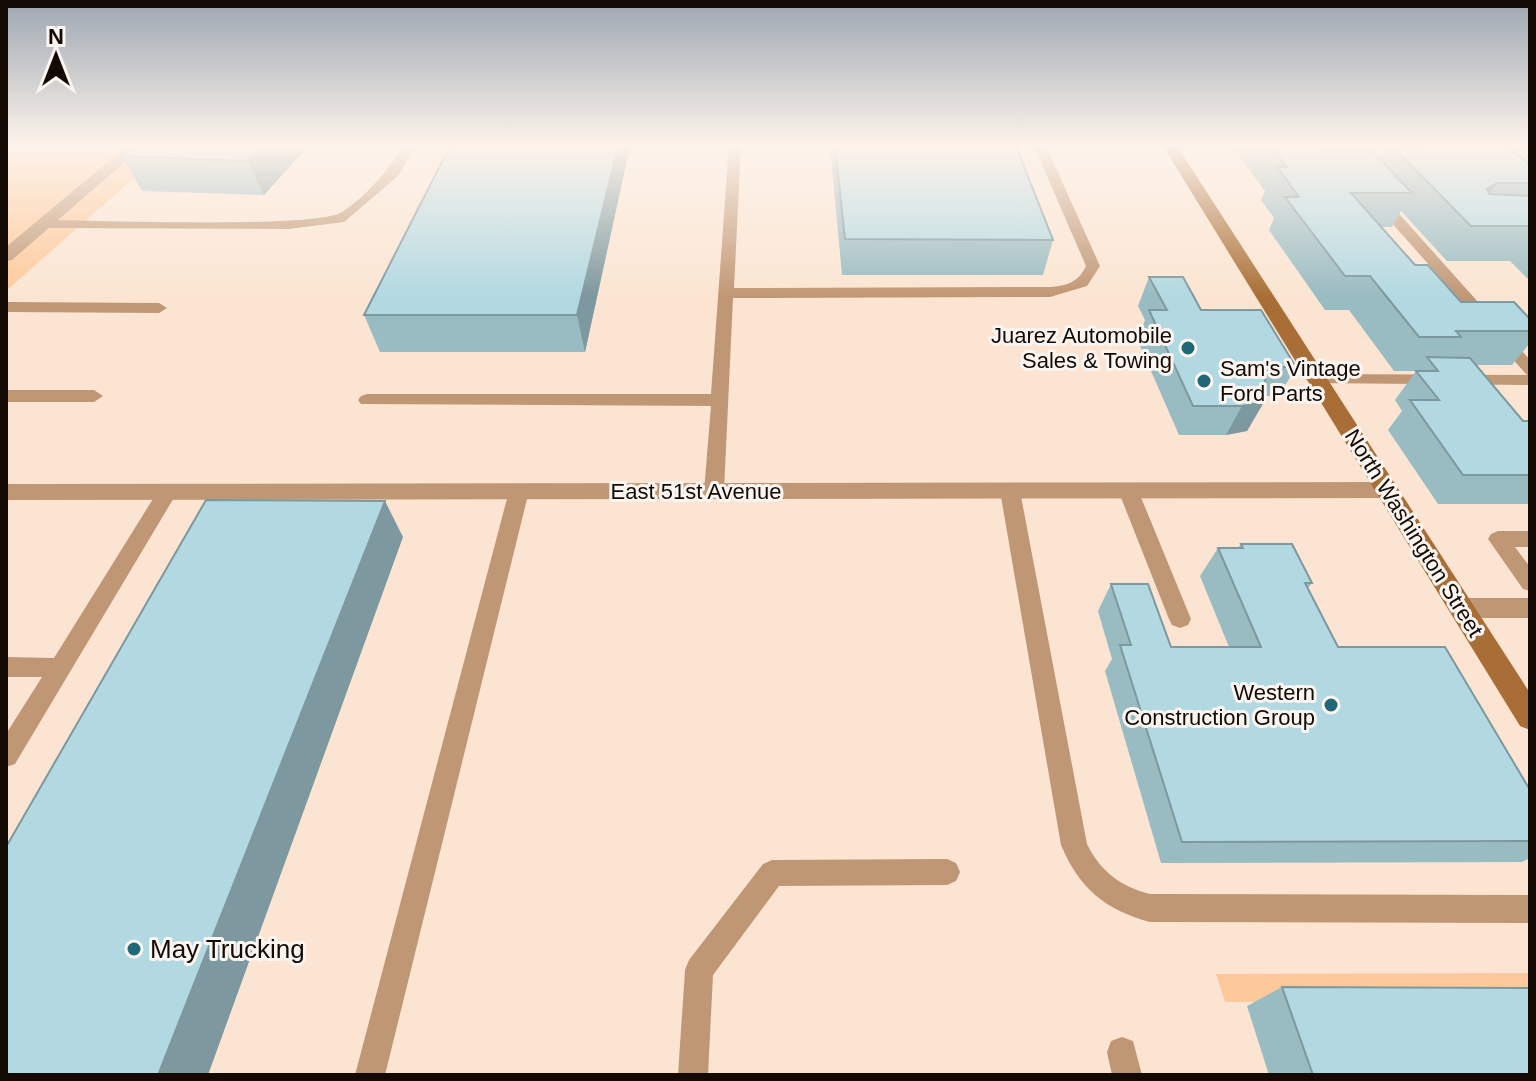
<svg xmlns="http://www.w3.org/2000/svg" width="1536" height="1081" font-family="Helvetica,sans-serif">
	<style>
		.green { fill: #fec99a }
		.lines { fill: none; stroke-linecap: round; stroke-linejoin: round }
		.service { fill: #c09774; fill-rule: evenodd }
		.minor { fill: #c09774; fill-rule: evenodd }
		.secondary { fill: #a96e35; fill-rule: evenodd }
		.wall { fill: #99bbc2 }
		.shaded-wall { fill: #7d989e }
		.building { fill: #b2d9e2; stroke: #7d989e; stroke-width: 2 }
		.poi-dot { fill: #206876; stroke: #fbf5f1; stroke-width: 3 }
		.labels { text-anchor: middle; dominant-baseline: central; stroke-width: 6; stroke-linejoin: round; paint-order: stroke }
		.poi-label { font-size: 22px; fill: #130a04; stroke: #fbf5f1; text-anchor: end }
		.street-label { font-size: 22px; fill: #130a04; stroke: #fbf5f1 }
		.near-poi-label { font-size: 26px; fill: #130a04; stroke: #fbf5f1; text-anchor: start }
	</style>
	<rect width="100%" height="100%" fill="#fbe5d2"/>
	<!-- green -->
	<path class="green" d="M6 146H170L6 291Z
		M1530 973V1001L1225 1002 1216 974Z"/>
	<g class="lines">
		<!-- service -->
		<path class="service" d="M404 146H416L398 176 344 222 288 229 44 228 37 224 44 220C89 220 317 229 342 212 367 196 388 170 404 146Z
			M729 146H741L734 288 1050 287C1066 286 1079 282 1086 266L1034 146H1046L1100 266 1087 286 1050 297 733 298 724 491 714 498 704 491 711 406 361 404 358 400 361 396 367 394H711Z
			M1496 146H1530V150H1502Z
			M1374 197H1384L1530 360V385L1311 383 1309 379 1311 375 1317 374 1527 375 1374 203Z
			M6 302 159 303 167 308 159 313 6 312Z
			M6 390H94L103 396 94 402H6Z
			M1128 483 1138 490 1191 619 1188 625 1180 628 1172 625 1169 619 1118 490Z
			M168 484 175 486 178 491 175 496 15 764 6 767V734L42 677H6V657L54 658 161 486Z
			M519 484 529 491 385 1075H355L509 491Z
			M1010 484 1020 491 1087 844C1100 871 1121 887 1150 894L1530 895V923L1150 922C1105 910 1079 888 1061 845L1000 491Z
			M1498 531H1530V547H1515L1530 567V591L1523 589 1488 539 1491 534Z
			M947 859 956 863 960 872 956 881 947 885 779 886 713 975 708 1075H678L685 970 689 960 763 864 772 860Z
			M1122 1037 1133 1041 1142 1075H1112L1107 1052 1111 1041Z"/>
		<!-- minor -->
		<path class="minor" d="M127 146H143L12 260 6 261V247Z
			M1387 482 1395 484 1398 490 1395 496 1387 498 6 500V484Z
			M1462 598H1530V618H1462L1453 615 1449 608 1453 601Z"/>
		<!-- secondary -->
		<path class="secondary" d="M1163 146H1177L1530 693V730L1520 726Z"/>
	</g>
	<!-- wall -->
	<path class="wall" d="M134 146H308L264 195 142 191 122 156Z
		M450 146H630L585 352H380L364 315Z
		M830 146H1016L1053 240 1043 275H842Z
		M1232 146H1320L1324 150 1377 157 1384 146H1508L1530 165V281L1510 261H1447L1401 211 1392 227H1381L1415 265 1461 302 1530 319V343L1512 365H1477L1523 421H1530V504H1438L1388 430 1402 411 1395 400 1416 371H1394L1349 310H1325L1269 230 1274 218 1261 200 1265 191Z
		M1149 277 1296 367 1279 396H1265L1264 402 1247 431 1226 435H1179L1137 339 1145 320 1138 306Z
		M1241 544 1312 583 1308 588 1338 647 1530 790V858L1522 862 1161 863 1105 671 1112 659 1098 611 1111 584 1171 647H1229L1200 576 1218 548H1238Z
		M1282 987 1530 1075H1269L1247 1006Z"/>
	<!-- shaded-wall -->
	<path class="shaded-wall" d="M262 146H308L264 195 248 161Z
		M618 146H630L585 352 577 315Z
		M1497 183 1473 218 1487 189Z
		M1264 402 1247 431 1226 435 1242 406Z
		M385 501 403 537 208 1075H158Z"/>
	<!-- building -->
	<path class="building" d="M134 146H262L248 161 122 156Z
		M450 146H618L577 315H364Z
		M835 146H1016L1053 240 845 239Z
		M1270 146H1320L1324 150H1371L1412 193H1351L1415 265H1428L1461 302H1514L1530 319V331H1456L1461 337H1419L1370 276H1345L1285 197H1299L1277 167H1287Z
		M1417 146H1508L1530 165V183H1497L1487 189 1489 194 1530 196V226H1471L1394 148H1420Z
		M1149 277H1183L1201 310H1261L1296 367H1266L1264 402 1242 406H1193L1149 310H1167Z
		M1427 357 1470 358 1523 421H1530V475H1463L1410 400H1439L1416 371H1438Z
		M206 500 385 501 158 1075H6V847Z
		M1241 544H1292L1312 583H1305L1338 647H1445L1530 790V841L1182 842 1120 645H1131L1111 584H1148L1171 647H1261L1218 548H1243Z
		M1282 987 1530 988V1075H1313Z"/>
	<!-- sky -->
	<linearGradient id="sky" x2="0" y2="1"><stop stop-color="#9da7b2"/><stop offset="0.49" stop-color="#fdf3eb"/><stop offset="1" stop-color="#fdf3eb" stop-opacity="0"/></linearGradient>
	<rect width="1536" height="297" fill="url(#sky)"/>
	<!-- markers -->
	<g class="poi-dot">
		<circle cx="1188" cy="348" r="8"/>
		<circle cx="1204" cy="381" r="8"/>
		<circle cx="1331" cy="705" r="8"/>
		<circle cx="134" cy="949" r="8"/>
	</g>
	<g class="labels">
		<!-- poi labels -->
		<g class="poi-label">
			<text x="1172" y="335">Juarez Automobile<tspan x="1172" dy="25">Sales &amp; Towing</tspan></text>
			<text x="1220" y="368" text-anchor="start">Sam's Vintage<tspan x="1220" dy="25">Ford Parts</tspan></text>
			<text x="1315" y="692">Western<tspan x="1315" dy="25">Construction Group</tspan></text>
		</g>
		<!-- street labels -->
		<g class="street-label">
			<text x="696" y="491">East 51st Avenue</text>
			<text transform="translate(1414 533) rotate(58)">North Washington Street</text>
		</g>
		<!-- near-poi labels -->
		<g class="near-poi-label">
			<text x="150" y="949">May Trucking</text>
		</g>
	</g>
	<!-- border -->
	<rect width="1536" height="1081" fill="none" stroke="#130a04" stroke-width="16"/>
	<!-- north arrow -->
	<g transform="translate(56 56)" stroke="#fbf5f1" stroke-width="6" paint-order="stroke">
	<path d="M0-6L14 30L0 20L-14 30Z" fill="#130a04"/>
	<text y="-12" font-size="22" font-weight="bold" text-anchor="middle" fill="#130a04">N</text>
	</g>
</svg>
